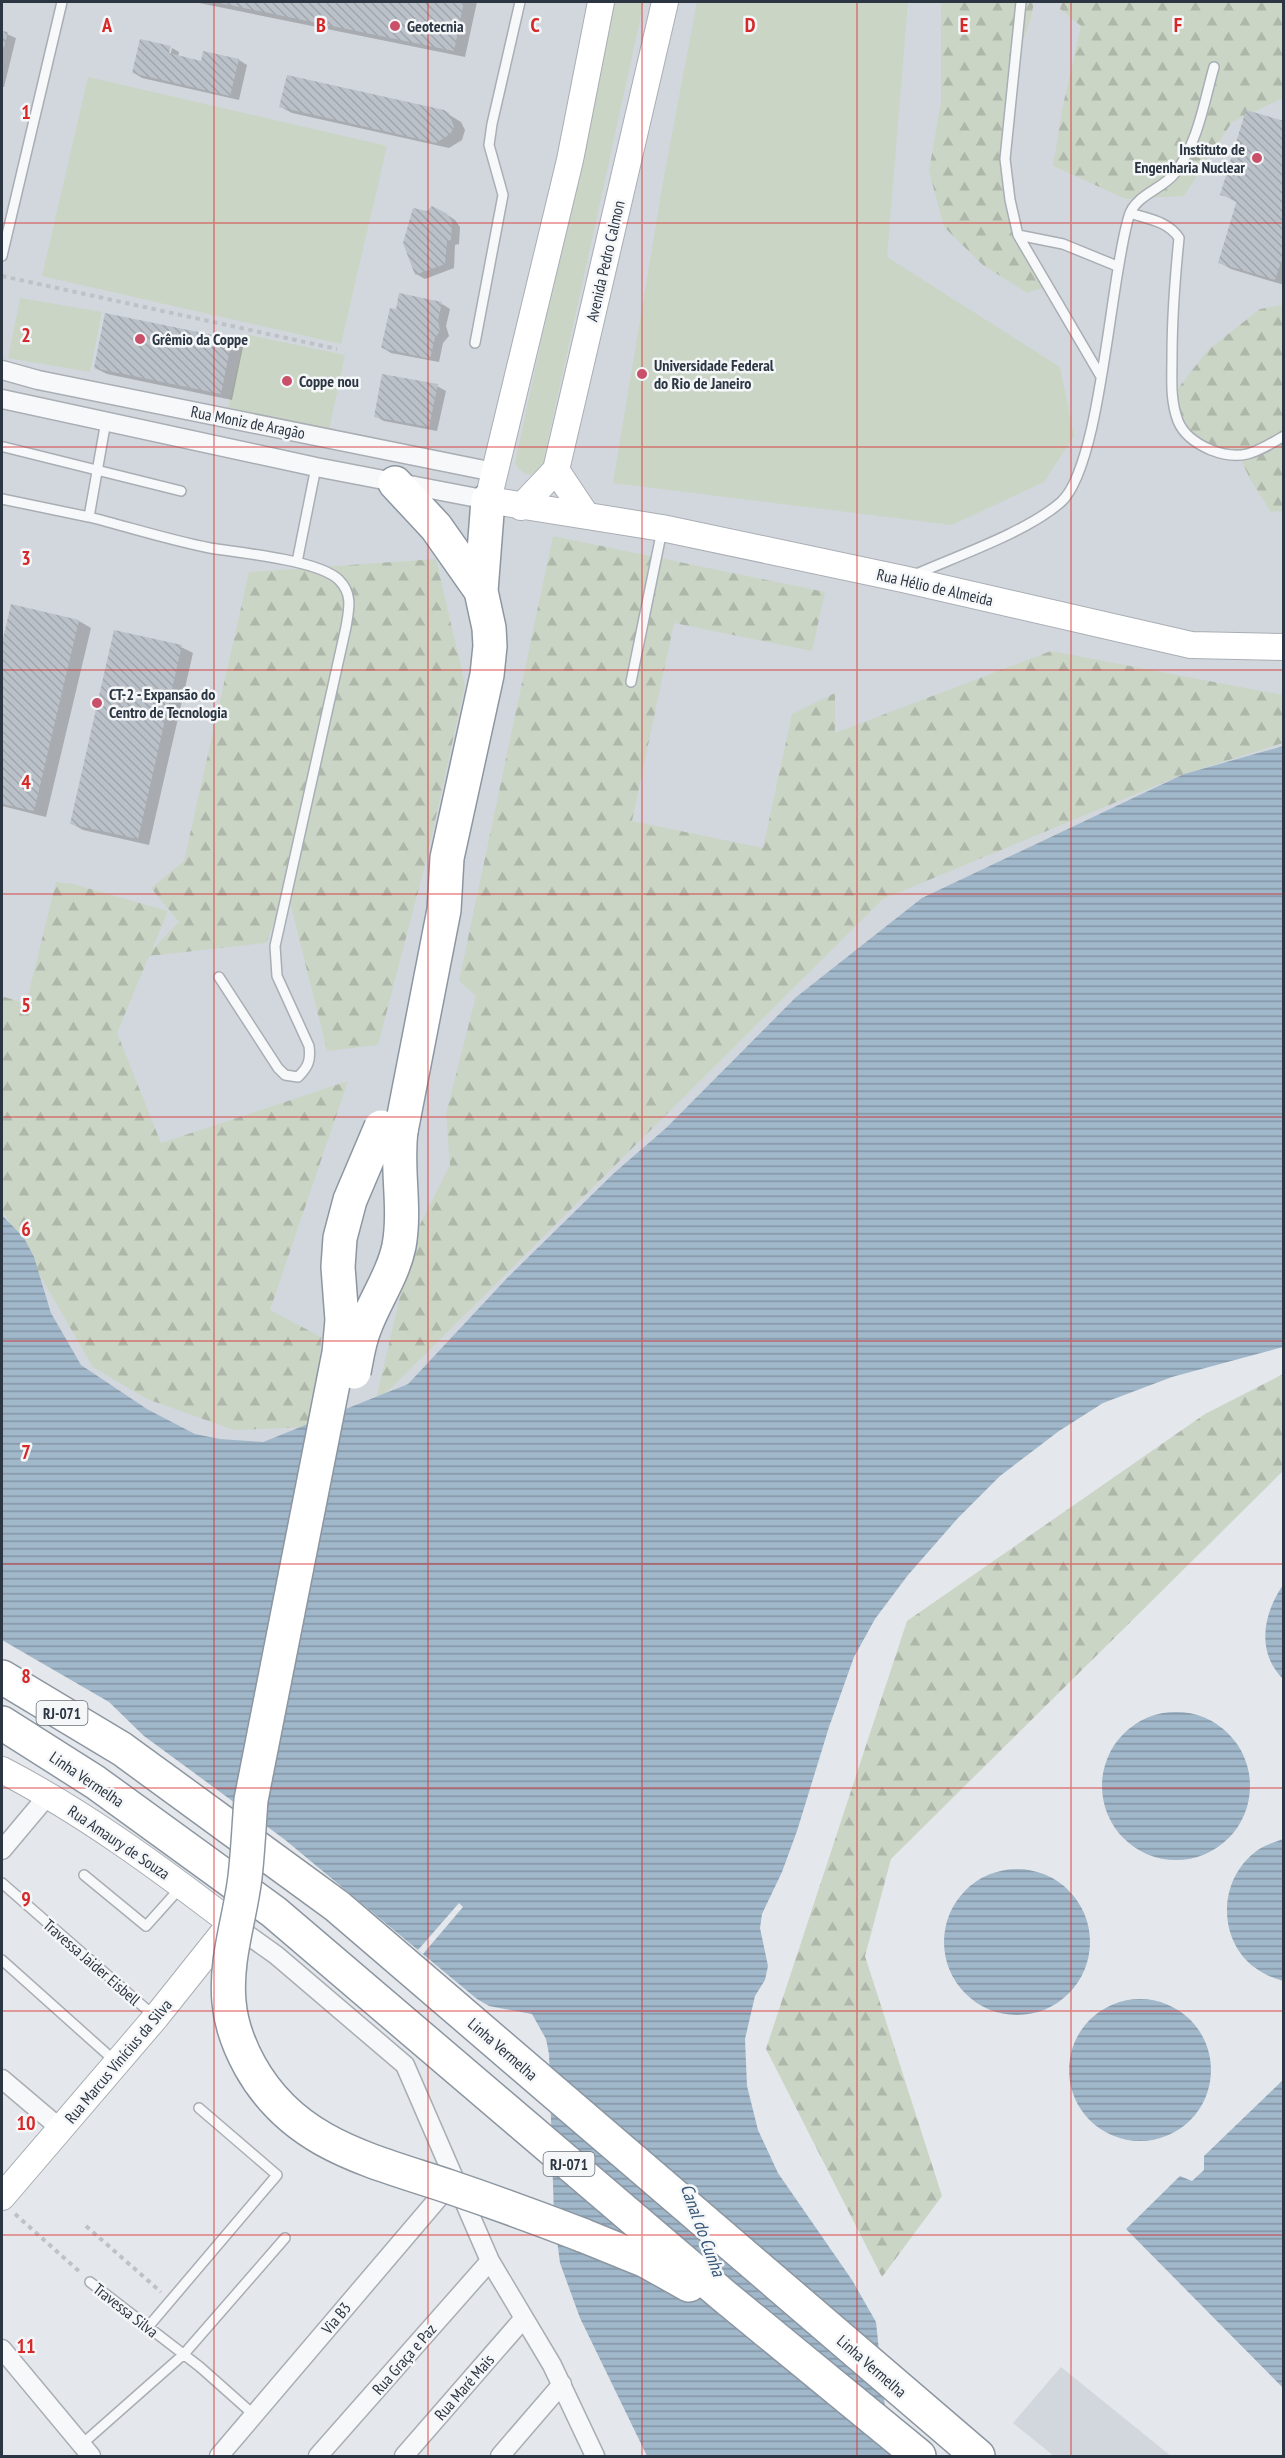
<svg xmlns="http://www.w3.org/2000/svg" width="1285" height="2458" font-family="'PT Sans Narrow',sans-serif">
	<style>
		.built { fill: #d2d7dd }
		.green { fill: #cad5c5 }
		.forest { fill: url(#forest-firs) }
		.water { fill: url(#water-rules) }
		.pier { fill: #e4e7eb }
		.shadow { fill: #0003 }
		.building { fill: url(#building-back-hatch) }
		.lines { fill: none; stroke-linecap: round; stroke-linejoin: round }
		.lane-casing { stroke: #a9aeb5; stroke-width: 12 }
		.street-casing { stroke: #a9aeb5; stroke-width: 21 }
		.secondary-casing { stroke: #a9aeb5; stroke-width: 28 }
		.highway-casing { stroke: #8c96a1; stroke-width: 36 }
		.path { stroke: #bec2c7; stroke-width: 4; stroke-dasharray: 4.5 4.5; stroke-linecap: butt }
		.lane { stroke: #f7f8fa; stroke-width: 9 }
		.street { stroke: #f7f8fa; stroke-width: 18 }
		.secondary { stroke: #fff; stroke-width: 26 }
		.highway { stroke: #fff; stroke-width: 33 }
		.highway-bridge-casing { stroke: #8c96a1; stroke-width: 36; stroke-linecap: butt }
		.highway-bridge { stroke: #fff; stroke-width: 33 }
		.grid { fill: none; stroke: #d62828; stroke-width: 1.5; stroke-opacity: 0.55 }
		.poi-dot { fill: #ca4f69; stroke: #f4f6f8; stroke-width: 2 }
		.labels { text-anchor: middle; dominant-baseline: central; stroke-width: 5; stroke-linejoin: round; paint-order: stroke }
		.shield { fill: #f4f6f8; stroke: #687079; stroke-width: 1.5 }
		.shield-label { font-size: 15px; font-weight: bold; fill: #2c3643 }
		.poi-label { font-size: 16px; font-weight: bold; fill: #2c3643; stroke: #f4f6f8; text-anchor: start }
		.street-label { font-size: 16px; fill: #2c3643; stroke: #f4f6f8 }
		.water-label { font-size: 18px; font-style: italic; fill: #375776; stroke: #f4f6f8 }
		.grid-label { font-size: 20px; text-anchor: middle; font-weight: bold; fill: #d62828; stroke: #f4f6f8; stroke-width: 5; stroke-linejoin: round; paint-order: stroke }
	</style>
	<defs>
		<pattern id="forest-firs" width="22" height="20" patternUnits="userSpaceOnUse" patternTransform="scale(1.5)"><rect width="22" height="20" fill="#cad5c5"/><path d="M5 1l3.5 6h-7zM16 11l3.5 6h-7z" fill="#aeb7aa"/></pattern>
		<pattern id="water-rules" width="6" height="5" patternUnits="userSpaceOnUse" patternTransform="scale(1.5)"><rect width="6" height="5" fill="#a1b7ca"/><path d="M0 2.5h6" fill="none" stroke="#8396a6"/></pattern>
		<pattern id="building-back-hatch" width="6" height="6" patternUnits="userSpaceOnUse" patternTransform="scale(1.5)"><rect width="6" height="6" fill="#bbc1c8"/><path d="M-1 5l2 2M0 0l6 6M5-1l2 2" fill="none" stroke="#a1a6ad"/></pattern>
	</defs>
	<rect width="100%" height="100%" fill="#e4e7eb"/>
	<!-- built -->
	<path class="built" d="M2 2H1283V746L1184 774 795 998 666 1128 614 1173 508 1277 408 1384 263 1442 220 1440 195 1434 147 1409 80 1365 51 1313 34 1257 9 1221 2 1215Z
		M1061 2367 1171 2456H1054L1013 2423Z"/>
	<!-- green -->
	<path class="green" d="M614 2H644L541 472C528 478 522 474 515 463Z
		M697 2H908L887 257 1060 367 1074 436 1044 482 952 525 613 483 664 176Z
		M88 77 387 146 341 344 42 276Z
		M20 298 102 312 90 372 8 358Z
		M245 334 345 355 329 430 228 408Z"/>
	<!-- forest -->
	<path class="forest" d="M941 2H1034L1031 18 1014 66 1005 159 1018 235 1048 286 1027 293 983 265 944 227 929 171 941 101Z
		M1062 2H1211L1217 3 1218 2H1283V98L1232 122 1184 196 1126 199 1053 166 1063 105 1081 26 1060 9Z
		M1283 305V511L1271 512 1250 479 1240 457 1217 452 1186 435 1172 396 1208 350 1260 309Z
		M553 536 825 592 812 651 674 623 632 821 763 848 792 714 835 693V733L1051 651 1283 695V743L1184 774 883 899 375 1404 414 1236 450 1165 446 1114 476 996 459 981Z
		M436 559 465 685 427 857 378 1045 327 1051 287 890 266 943 149 956 117 1033 161 1143 348 1081 270 1310 321 1337 316 1427 234 1430 147 1399 93 1367 2 1210V996L26 1004 56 882 73 884 168 911 152 950 179 922 151 888 184 861 249 572Z
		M1283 1374V1471L891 1859 865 1956 942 2196 882 2277 766 2049 907 1621 1205 1414Z"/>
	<!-- water -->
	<path class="water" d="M1283 746V1347L1172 1377 1103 1403 1059 1431 1000 1476 958 1518 908 1575 875 1619 854 1657 829 1727 797 1831 782 1872 762 1914 760 1928 768 1966 765 1980 755 1996 745 2039 747 2086 758 2130 778 2173 852 2280 876 2322 890 2456H647L580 2318 560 2263 554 2217 549 2054 546 2039 532 2014 489 2006 477 1999 284 1839 144 1736 109 1702 2 1640V1215L24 1238 34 1257 51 1313 81 1365 147 1409 195 1434 220 1439 263 1442 408 1384 508 1277 614 1173 666 1128 795 998 922 898 1184 774Z
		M1283 1585V1679C1256 1652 1263 1614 1283 1585Z
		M1102 1786a74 74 0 1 1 148 0a74 74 0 1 1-148 0Z
		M1283 1839V1981C1273 1978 1263 1974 1254 1967 1218 1939 1218 1882 1254 1853 1262 1846 1272 1843 1283 1839Z
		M944 1942a73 73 0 1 1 146 0a73 73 0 1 1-146 0Z
		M1069 2070a71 71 0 1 1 142 0a71 71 0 1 1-142 0Z
		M1283 2080 1284 2385 1282 2387 1126 2229 1180 2176 1192 2181 1204 2170V2156Z"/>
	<!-- pier -->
	<path class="pier" d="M459 1903 463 1907 423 1954 418 1950Z"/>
	<!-- shadow -->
	<path class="shadow" d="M194 2H477L465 57Z
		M2 32 16 38 4 87H2Z
		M141 41 171 48H169V61L172 48 179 52 178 57 202 62 239 60 247 65 239 100 142 78 134 73Z
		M281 107 443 111 461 122 465 130 462 140 449 148 292 113Z
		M1284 123V285L1231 269 1219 262 1238 203 1222 194Z
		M446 214 455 220 460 227 459 244 455 245 454 268 425 279 416 274Z
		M442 304 450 309 446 326 449 336 443 343 439 362 391 353 383 348Z
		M231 341 243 347 232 400 107 374 95 368Z
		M437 386 446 391 437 431 384 421 375 416Z
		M12 606 79 621 91 628 46 817 2 806V650Z
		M181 647 193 653 149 845 83 830 71 823Z"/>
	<!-- building -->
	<path class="building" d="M215 2H464L454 51Z
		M2 31 8 32 2 55Z
		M140 39 171 46 169 53 201 61 203 51 239 59 230 96 132 73Z
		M287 75 444 110 449 113 454 127 450 134 436 143 279 107Z
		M1246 110 1284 121V254L1275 280 1218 263 1237 200 1220 195Z
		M432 206 446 213 452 221 451 240 447 241 445 264 415 275 403 243 413 208 427 211Z
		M399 293 442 302 438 321 440 331 435 338 430 359 381 348 390 308 396 309Z
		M105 313 232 339 221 394 94 368Z
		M382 374 438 384 429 427 374 417Z
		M11 604 79 620 34 811 2 804V643Z
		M114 630 182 645 138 839 70 824Z"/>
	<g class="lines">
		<defs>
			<path id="lane" d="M1021 2 1005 159 1010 200 1018 235 1100 375
				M1130 213C1148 219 1168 221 1179 238 1175 278 1172 317 1172 357 1172 379 1170 400 1178 421 1184 436 1197 444 1211 450 1242 462 1257 452 1284 436
				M1018 235 1063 244 1117 266
				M2 256 62 2
				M475 343 503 195 489 145 492 124 520 2
				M106 421 89 517C129 527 169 540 210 548 240 553 319 560 339 580 353 594 349 609 346 627L275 946 277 976 309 1046C311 1061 308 1067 298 1077L285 1075 278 1068 219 977
				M4 447 181 491
				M2 499 89 517
				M297 562 316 467
				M914 575C957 556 1027 532 1061 502 1101 466 1110 278 1129 216 1135 195 1163 189 1175 173 1198 143 1204 102 1214 67
				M631 682 662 530
				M84 1875 146 1926 181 1887
				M2 1883 153 2015
				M2 1960 116 2062
				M90 2282 200 2367 254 2415
				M148 2327 277 2175 199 2108
				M81 2445 184 2354 285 2238"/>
			<path id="street" d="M2 370 38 380 494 472
				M2 399 316 467 488 500
				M2 1850 49 1794
				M231 1923 276 1955 405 2065 490 2261 552 2365 595 2456
				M2 2079 61 2129
				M2 2349 91 2456
				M219 2456 453 2181
				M318 2456 490 2261
				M404 2456 524 2318
				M500 2456 562 2384"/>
			<path id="secondary" d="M601 2 570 160 488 500 662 528 903 579 1191 645 1284 647
				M556 470 586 515
				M521 507 556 470 665 2
				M2 1770C83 1812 158 1867 231 1923L156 2017 2 2197"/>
			<path id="highway" d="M395 483 436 527 481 591
				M401 1131 444 910 447 858 487 675 490 646 489 628 481 591 488 500
				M2 1677 122 1749 337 1906 978 2456
				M2 1723 95 1782 274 1912 724 2296 919 2456
				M582 2235 646 2261 689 2285"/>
		</defs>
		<!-- lane casing -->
		<use href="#lane" class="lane-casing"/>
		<!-- street casing -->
		<use href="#street" class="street-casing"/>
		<!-- secondary casing -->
		<use href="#secondary" class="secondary-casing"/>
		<!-- highway casing -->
		<use href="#highway" class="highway-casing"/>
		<!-- path -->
		<path class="path" d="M2 276 337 349
			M15 2214 81 2273
			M86 2226 161 2292"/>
		<!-- lane -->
		<use href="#lane" class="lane"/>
		<!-- street -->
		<use href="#street" class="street"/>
		<!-- secondary -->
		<use href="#secondary" class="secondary"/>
		<!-- highway -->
		<use href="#highway" class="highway"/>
		<defs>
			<path id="highway-bridge" d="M381 1127 350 1200 340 1238 338 1267 342 1320 339 1353 251 1800C249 1825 248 1851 245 1877 240 1919 225 1959 229 2002 231 2026 239 2046 250 2066 294 2145 370 2160 450 2187 494 2202 538 2218 582 2235
				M354 1372C357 1357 359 1341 365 1327 375 1300 393 1275 399 1246 406 1207 396 1169 401 1131"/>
		</defs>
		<!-- highway-bridge casing -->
		<use href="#highway-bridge" class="highway-bridge-casing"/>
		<!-- highway-bridge -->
		<use href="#highway-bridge" class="highway-bridge"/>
	</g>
	<!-- grid -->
	<path class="grid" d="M214 2V2456M428 2V2456M642 2V2456M857 2V2456M1071 2V2456M2 223H1284M2 447H1284M2 670H1284M2 894H1284M2 1117H1284M2 1341H1284M2 1564H1284M2 1788H1284M2 2011H1284M2 2235H1284"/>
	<!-- markers -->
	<g class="poi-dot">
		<circle cx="395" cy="26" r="6"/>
		<circle cx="1257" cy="158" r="6"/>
		<circle cx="140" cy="339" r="6"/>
		<circle cx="642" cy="374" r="6"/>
		<circle cx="287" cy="381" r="6"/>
		<circle cx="97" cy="703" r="6"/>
	</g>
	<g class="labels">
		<!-- shield labels -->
		<g class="shield">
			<rect x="36.5" y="1701" width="51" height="24" rx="4.5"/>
			<rect x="543.5" y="2152" width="51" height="24" rx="4.5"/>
		</g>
		<g class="shield-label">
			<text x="62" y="1713">RJ-071</text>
			<text x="569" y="2164">RJ-071</text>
		</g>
		<!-- poi labels -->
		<g class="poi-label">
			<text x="407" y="26">Geotecnia</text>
			<text x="1245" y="149" text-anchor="end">Instituto de<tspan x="1245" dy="18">Engenharia Nuclear</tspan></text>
			<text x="152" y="339">Grêmio da Coppe</text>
			<text x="654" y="365">Universidade Federal<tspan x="654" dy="18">do Rio de Janeiro</tspan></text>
			<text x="299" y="381">Coppe nou</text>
			<text x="109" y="694">CT-2 - Expansão do<tspan x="109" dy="18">Centro de Tecnologia</tspan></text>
		</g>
		<!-- street labels -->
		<g class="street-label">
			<text transform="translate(605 261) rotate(-77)">Avenida Pedro Calmon</text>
			<text transform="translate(248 422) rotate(11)">Rua Moniz de Aragão</text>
			<text transform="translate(935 587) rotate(13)">Rua Hélio de Almeida</text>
			<text transform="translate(87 1779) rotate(34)">Linha Vermelha</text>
			<text transform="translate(119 1842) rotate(34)">Rua Amaury de Souza</text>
			<text transform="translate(92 1962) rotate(41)">Travessa Jaider Eisbell</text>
			<text transform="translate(503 2049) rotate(41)">Linha Vermelha</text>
			<text transform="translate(118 2061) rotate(-50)">Rua Marcus Vinícius da Silva</text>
			<text transform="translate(126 2310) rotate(38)">Travessa Silva</text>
			<text transform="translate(336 2318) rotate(-50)">Via B3</text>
			<text transform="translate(404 2359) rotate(-49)">Rua Graça e Paz</text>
			<text transform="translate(872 2366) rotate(41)">Linha Vermelha</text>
			<text transform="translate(464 2387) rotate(-49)">Rua Maré Mais</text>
		</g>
		<!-- water labels -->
		<g class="water-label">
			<text transform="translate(703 2230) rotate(70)">Canal do Cunha</text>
		</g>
	</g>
	<g class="grid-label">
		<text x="107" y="32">A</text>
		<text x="321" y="32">B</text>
		<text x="535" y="32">C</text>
		<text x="750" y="32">D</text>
		<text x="964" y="32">E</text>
		<text x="1178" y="32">F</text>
		<text x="26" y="119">1</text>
		<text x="26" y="342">2</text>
		<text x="26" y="565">3</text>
		<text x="26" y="789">4</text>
		<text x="26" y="1012">5</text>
		<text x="26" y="1236">6</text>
		<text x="26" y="1459">7</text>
		<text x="26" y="1683">8</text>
		<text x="26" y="1906">9</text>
		<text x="26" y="2130">10</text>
		<text x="26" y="2353">11</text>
	</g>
	<!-- border -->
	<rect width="1285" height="2458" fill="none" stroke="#2c3643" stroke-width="6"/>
</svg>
